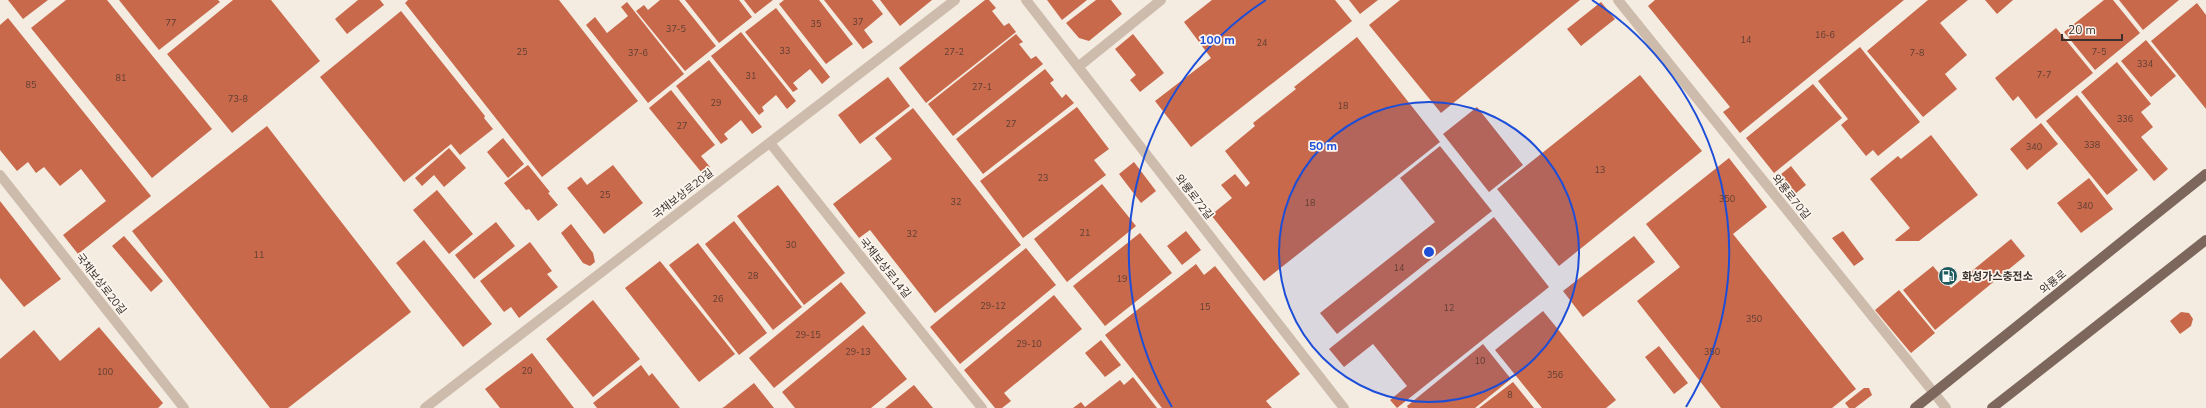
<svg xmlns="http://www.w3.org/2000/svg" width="2206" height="408" font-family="'Nunito Sans','Noto Sans KR',sans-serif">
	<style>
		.building { fill: #c8694b }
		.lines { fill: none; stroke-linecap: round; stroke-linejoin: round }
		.minor { stroke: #cdbbac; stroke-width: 10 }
		.major { stroke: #7d675c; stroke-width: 10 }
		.ring { fill: none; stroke: #1d4ed8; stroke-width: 2 }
		.labels { text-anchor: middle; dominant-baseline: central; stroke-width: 3.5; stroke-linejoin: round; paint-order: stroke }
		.number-label { font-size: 9px; fill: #5e3e33 }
		.street-label { font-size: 11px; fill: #3b302b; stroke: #fbf5ee }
		.poi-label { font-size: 11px; font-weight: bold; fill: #3b302b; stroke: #fbf5ee; text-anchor: start }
		.centre { fill: #1d4ed8; stroke: #fbf5ee; stroke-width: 2 }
		.ring-label { font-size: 12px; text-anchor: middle; font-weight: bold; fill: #1d4ed8; stroke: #fbf5ee; stroke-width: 3.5; stroke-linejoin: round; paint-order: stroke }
	</style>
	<rect width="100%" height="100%" fill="#f4ebe1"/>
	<!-- building -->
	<path class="building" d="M8 0H48L23 19Z
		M66 0H107L212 129 152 178 31 28Z
		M119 0H218L220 2 159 50Z
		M233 0H271L320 61 232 133 167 54Z
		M358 0H380L384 5 347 34 335 19Z
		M408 0H559L638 101 542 177 405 3Z
		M660 0H679L716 46 685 71 636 11 644 5 648 10Z
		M685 0H739L752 17 719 43Z
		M744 0H773L755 14Z
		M784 0H819L853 44 826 64 779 4Z
		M824 0H872L883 14 864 30 873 42 863 49Z
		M880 0H932L900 26Z
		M985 0H989L996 8 992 11 1004 26 1009 23 1016 32 926 103 899 68Z
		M1047 0H1087L1062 20Z
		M1096 0H1111L1122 14 1089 41 1079 38 1066 23Z
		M1212 0H1335L1352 21 1191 147 1155 101 1211 58 1184 22Z
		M1349 0H1378L1360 14Z
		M1400 0H1580L1441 113 1369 25Z
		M1655 0H1904L1740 133 1723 112 1730 107 1648 6Z
		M1928 0H1968L1940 23 1967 55 1945 74 1957 89 1923 117 1867 51Z
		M1985 0H2013L1997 14Z
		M2104 0H2113L2140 33 2095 70 2064 32Z
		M2119 0H2179L2143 30Z
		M627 2 684 74 648 103 586 25 595 17 607 33 628 16 621 7Z
		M1601 2 1615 19 1581 46 1567 29Z
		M2197 3 2206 15V109L2151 41Z
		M776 8 830 77 822 84 810 69 793 83 798 89 793 92 745 32Z
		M401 11 485 116 484 118 493 129 460 155 451 144 404 182 320 77Z
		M8 18 151 196 78 254 63 235 106 201 81 169 60 186 44 167 36 173 28 162 17 171 0 150V25Z
		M2056 28 2093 73 2036 119 2018 96 2013 101 1995 78Z
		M741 32 796 101 787 109 776 95 762 107 764 111 759 115 711 56Z
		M1016 34 1023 42 1019 44 1031 59 1036 56 1043 64 953 136 928 104Z
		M1133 34 1164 73 1140 92 1130 80 1136 75 1115 49Z
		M1357 37 1440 142 1264 281 1211 215 1232 198 1221 185 1235 174 1246 187 1250 183 1225 151 1255 126 1253 123 1296 89 1294 87Z
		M2146 40 2176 76 2151 97 2121 61Z
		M1860 47 1920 122 1878 156 1873 150 1866 156 1841 125 1848 119 1818 81Z
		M709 60 762 127 752 134 741 120 724 134 728 139 721 144 676 86Z
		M2117 62 2151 104 2141 112 2153 127 2141 137 2168 169 2154 181 2081 92Z
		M1045 69 1054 80 1050 83 1062 98 1066 94 1074 103 983 174 956 139Z
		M1640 75 1702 151 1559 266 1497 189Z
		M888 77 910 106 860 144 838 115Z
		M1813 84 1842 118 1774 173 1746 138Z
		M671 90 715 145 701 156 710 167 702 173 649 108Z
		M2077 95 2138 170 2107 195 2046 121Z
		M1077 107 1109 149 1094 160 1106 175 1023 238 980 181Z
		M1477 107 1523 165 1489 192 1443 134Z
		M913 108 1021 245 935 313 870 230 859 238 833 204 892 159 875 138Z
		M2041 123 2058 144 2027 170 2010 149Z
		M267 126 411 312 288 408H270L132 231Z
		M1931 135 1978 195 1919 241H1896L1895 240 1910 228 1870 179 1898 156 1901 159Z
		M503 138 524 164 508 178 487 152Z
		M1440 146 1492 211 1337 334 1320 313 1435 222 1400 178Z
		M449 148 466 168 444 187 434 175 422 186 415 178Z
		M1729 158 1767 207 1733 234 1856 389 1832 408H1721L1637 301 1680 267 1646 224Z
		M1134 162 1156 191 1141 203 1119 174Z
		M528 165 550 192 548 193 558 205 538 221 529 209 526 210 504 183Z
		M613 165 643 203 604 234 567 188 581 177 587 185Z
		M1791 166 1806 185 1795 194 1780 175Z
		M2089 178 2113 209 2081 233 2057 203Z
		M1102 184 1136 226 1067 282 1034 239Z
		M778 185 845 273 804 305 737 216Z
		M437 190 473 234 449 254 413 210Z
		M0 201 61 279 24 307 0 278Z
		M1494 217 1549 287 1397 408 1390 400 1407 386 1373 344 1344 367 1329 349Z
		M734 221 802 307 773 330 705 244Z
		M496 222 515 246 474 279 455 255Z
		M571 224 593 253 595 262 590 266 583 263 561 233Z
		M1186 231 1201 250 1182 265 1167 246Z
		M1843 231 1864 259 1854 266 1832 238Z
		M1140 233 1172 273 1105 326 1073 286Z
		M124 236 163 281 151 292 112 246Z
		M1634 236 1655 262 1583 317 1563 291Z
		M2011 239 2025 256 1935 330 1903 290 1933 266 1951 288Z
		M424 240 492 324 463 347 396 263Z
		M530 242 552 271 547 274 558 287 519 318 511 307 504 312 480 281Z
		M698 243 767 333 739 355 669 265Z
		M1026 248 1056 285 960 364 930 327Z
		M660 261 735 354 699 382 625 288Z
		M1196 264 1204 275 1215 266 1300 374 1266 401 1272 408H1162L1105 335Z
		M841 282 866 313 774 388 749 358Z
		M1899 290 1935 333 1911 353 1875 310Z
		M1054 295 1082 329 1004 393 1011 401 1002 408H995L964 370Z
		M593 300 640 359 593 397 546 339Z
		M1543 311 1616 400 1606 408H1542L1495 350Z
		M2181 312 2189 313 2193 319 2191 326 2180 334 2170 321Z
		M863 325 907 379 871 408H795L782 392Z
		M99 327 163 403 158 408H0V359L34 330 60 361Z
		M1101 340 1121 365 1105 377 1085 353Z
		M1483 344 1511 379 1475 408H1408L1407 406Z
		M1659 346 1688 383 1674 394 1645 357Z
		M532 353 574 408H500L485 389Z
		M641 365 649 376 652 373 680 408H597L593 403Z
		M1133 377 1157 408H1073L1081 402 1085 407 1120 380 1124 385Z
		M1513 382 1534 408H1479Z
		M754 383 774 408H722L724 407Z
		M914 385 933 408H885Z
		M1864 388H1869L1872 395 1855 408H1849L1845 403Z"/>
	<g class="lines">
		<!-- minor -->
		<path class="minor" d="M1026 0 1344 408
			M1618 0 1946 408
			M1078 67 1161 0
			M770 143 982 408
			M0 175 184 408
			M425 408 955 0"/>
		<!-- major -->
		<path class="major" d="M1915 408 2206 174
			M1992 408 2206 240"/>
	</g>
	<!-- distance rings -->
	<circle cx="1429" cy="252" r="150" fill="#1d4ed8" fill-opacity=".12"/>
	<g class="ring">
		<circle cx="1429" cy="252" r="150"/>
		<path d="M1172 407A300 300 0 0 1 1266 0M1592 0A300 300 0 0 1 1686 407"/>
	</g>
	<!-- icons -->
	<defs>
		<symbol id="fuel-disc" viewBox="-11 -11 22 22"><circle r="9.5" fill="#1f5a5e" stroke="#fbf5ee"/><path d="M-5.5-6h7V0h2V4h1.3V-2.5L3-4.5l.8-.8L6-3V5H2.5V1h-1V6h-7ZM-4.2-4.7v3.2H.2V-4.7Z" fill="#fff"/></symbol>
	</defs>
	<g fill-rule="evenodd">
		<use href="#fuel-disc" x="1937" y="265" width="22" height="22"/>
	</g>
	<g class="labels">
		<!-- number labels -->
		<g class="number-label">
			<text x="858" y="22">37</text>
			<text x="171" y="23">77</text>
			<text x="816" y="24">35</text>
			<text x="676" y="29">37-5</text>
			<text x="1825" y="35">16-6</text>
			<text x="1746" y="40">14</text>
			<text x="1262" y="43">24</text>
			<text x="785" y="51">33</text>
			<text x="522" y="52">25</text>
			<text x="954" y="52">27-2</text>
			<text x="2099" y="52">7-5</text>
			<text x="638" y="53">37-6</text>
			<text x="1917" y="53">7-8</text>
			<text x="2145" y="64">334</text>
			<text x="2044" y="75">7-7</text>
			<text x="751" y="76">31</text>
			<text x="121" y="78">81</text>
			<text x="31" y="85">85</text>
			<text x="982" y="87">27-1</text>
			<text x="238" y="99">73-8</text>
			<text x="716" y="103">29</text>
			<text x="1343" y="106">18</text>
			<text x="2125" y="119">336</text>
			<text x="1011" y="124">27</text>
			<text x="682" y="126">27</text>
			<text x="2092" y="145">338</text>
			<text x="2034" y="147">340</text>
			<text x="1600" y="170">13</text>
			<text x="1043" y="178">23</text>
			<text x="605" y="195">25</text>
			<text x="1727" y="199">350</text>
			<text x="956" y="202">32</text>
			<text x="1310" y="203">18</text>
			<text x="2085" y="206">340</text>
			<text x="1085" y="233">21</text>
			<text x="912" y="234">32</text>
			<text x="791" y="245">30</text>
			<text x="259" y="255">11</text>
			<text x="1399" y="268">14</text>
			<text x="753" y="276">28</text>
			<text x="1122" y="279">19</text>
			<text x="718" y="299">26</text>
			<text x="993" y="306">29-12</text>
			<text x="1205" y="307">15</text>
			<text x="1449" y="308">12</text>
			<text x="1754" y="319">350</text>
			<text x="808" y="335">29-15</text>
			<text x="1029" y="344">29-10</text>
			<text x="858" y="352">29-13</text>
			<text x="1712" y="352">350</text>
			<text x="1480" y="361">10</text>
			<text x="527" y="371">20</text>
			<text x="105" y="372">100</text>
			<text x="1555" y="375">356</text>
			<text x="1510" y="395">8</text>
		</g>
		<!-- street labels -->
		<g class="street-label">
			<text transform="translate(683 194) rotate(-38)">국채보상로20길</text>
			<text transform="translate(1194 197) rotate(52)">와룡로72길</text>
			<text transform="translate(1791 197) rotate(51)">와룡로70길</text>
			<text transform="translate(885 268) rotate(51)">국채보상로14길</text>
			<text transform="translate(2053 282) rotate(-39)">와룡로</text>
			<text transform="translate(101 284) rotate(52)">국채보상로20길</text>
		</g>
		<!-- poi labels -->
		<g class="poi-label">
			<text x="1962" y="276">화성가스충전소</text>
		</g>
	</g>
	<circle cx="1429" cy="252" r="6" class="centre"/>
	<g class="ring-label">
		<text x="1217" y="44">100 m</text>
		<text x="1323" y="150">50 m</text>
	</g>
	<!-- scale -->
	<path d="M2062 34v6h60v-6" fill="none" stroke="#3b302b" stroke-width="2"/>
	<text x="2068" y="34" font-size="12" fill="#3b302b" stroke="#fbf5ee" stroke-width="3" paint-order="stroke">20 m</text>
</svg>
